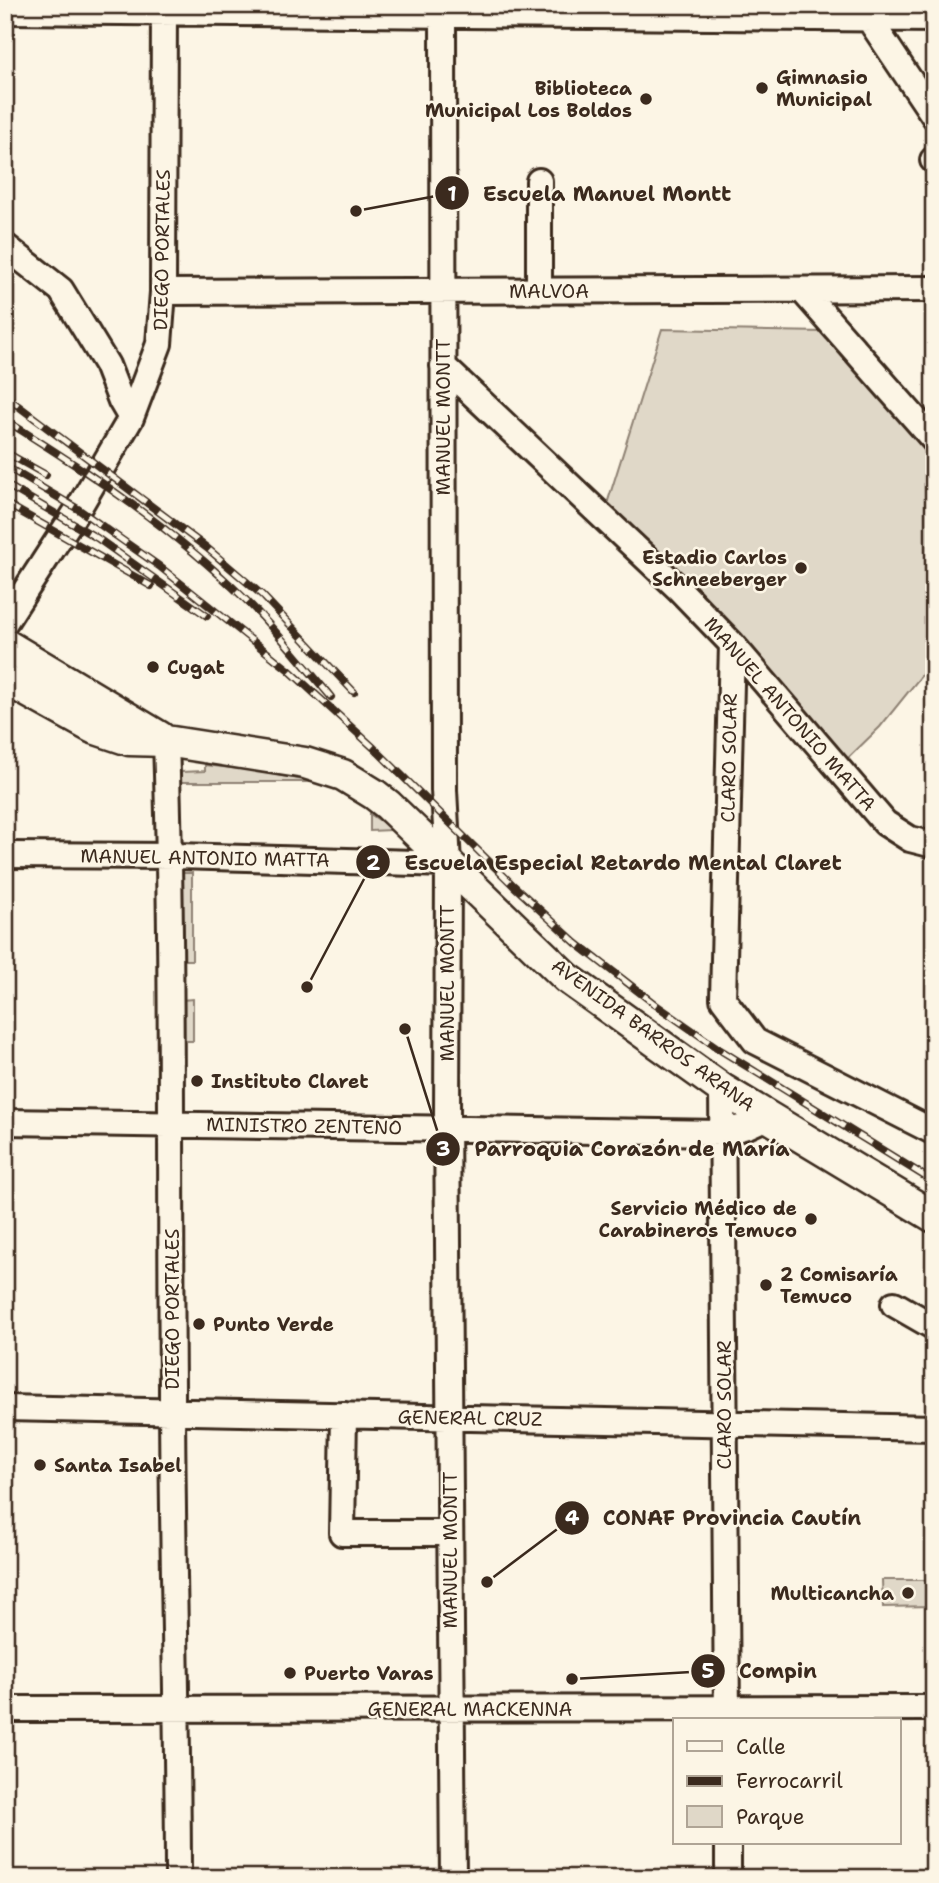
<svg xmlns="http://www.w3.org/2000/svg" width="939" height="1883" font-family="'Shantell Sans',sans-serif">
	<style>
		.green { fill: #e0d8c8; stroke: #8e8173; stroke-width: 2 }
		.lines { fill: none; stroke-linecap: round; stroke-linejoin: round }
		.minor-casing { stroke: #3b2a1e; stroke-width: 30 }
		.major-casing { stroke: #3b2a1e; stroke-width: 35 }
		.minor { stroke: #fcf5e5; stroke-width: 24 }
		.major { stroke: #fcf5e5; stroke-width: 30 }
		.rail-casing { stroke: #3b2a1e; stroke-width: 8 }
		.rail { stroke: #fcf5e5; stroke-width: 5; stroke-dasharray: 16; stroke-linecap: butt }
		.poi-dot { fill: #3b2a1e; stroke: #fcf5e5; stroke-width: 2.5 }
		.labels { text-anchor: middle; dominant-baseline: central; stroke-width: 5; stroke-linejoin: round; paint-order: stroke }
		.poi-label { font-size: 19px; font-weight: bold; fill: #3b2a1e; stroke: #fcf5e5; text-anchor: start }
		.street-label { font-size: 19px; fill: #3b2a1e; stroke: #fcf5e5 }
		.leader { fill: none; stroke: #3b2a1e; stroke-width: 2.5 }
		.callout-dot { fill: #3b2a1e; stroke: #fcf5e5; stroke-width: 2.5 }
		.mark-label { font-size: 21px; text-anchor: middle; font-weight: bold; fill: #fff }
		.callout-label { font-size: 21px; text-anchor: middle; font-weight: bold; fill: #3b2a1e; stroke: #fcf5e5; stroke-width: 5; stroke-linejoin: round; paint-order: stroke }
	</style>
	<rect width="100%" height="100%" fill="#fcf5e5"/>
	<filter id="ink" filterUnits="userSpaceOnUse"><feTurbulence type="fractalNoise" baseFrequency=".0143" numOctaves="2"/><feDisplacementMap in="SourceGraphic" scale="14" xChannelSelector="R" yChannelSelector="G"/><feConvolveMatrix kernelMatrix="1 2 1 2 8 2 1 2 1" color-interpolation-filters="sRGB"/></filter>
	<g filter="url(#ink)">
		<!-- green -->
		<path class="green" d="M662 329 826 332 934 454V660L880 727 842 764 731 633 607 504Z
			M205 765 250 770 315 782H181V772L205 771Z
			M370 814 391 828V830L370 831Z
			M183 873H192V960H182Z
			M193 999V1041H181V1000Z
			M882 1580H934V1606L883 1607Z"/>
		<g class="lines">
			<defs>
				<path id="minor" d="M443 5 444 790 448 864 447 1116 453 1878
					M5 11 934 19
					M869 19 934 116
					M933 160 934 159
					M539 181V291
					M5 246 61 290 107 365 121 401 131 418
					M802 290 934 440
					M163 292 934 289
					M443 366 678 588 732 644 885 823 910 839 934 845
					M5 622 78 509 131 418 159 344 163 292 164 5
					M732 644 723 999 755 1041 934 1132
					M166 741C173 956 170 1171 172 1386 172 1550 178 1714 178 1878
					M5 855 177 856 448 864
					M722 1089 727 1720
					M5 1122 722 1133 747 1126 767 1117
					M894 1304 934 1327
					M5 1408 934 1428
					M344 1415 342 1533H450
					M5 1709 934 1708
					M728 1843V1878"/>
				<path id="major" d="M5 644 160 737
					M5 679 93 728 129 740 166 741 305 763 343 775 374 794 388 805 567 978 722 1089 934 1217"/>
			</defs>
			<!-- minor casing -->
			<use href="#minor" class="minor-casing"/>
			<!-- major casing -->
			<use href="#major" class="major-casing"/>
			<!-- minor -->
			<use href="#minor" class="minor"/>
			<!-- major -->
			<use href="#major" class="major"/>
			<defs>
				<path id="rail" d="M5 396 207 548 262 595 354 692
					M5 420C90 473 174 529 246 600 276 630 303 664 331 697
					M5 452 46 475
					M5 466 78 509 159 566 289 670 374 748 514 886 576 943 656 1005 722 1051 934 1182
					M5 484 97 538 207 616
					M5 503 151 586"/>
			</defs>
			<!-- rail casing -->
			<use href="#rail" class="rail-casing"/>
			<!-- rail -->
			<use href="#rail" class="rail"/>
		</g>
	</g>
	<!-- markers -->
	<g class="poi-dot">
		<circle cx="762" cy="88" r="7"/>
		<circle cx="646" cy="99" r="7"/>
		<circle cx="801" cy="568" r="7"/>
		<circle cx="153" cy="667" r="7"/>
		<circle cx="197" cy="1081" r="7"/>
		<circle cx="811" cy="1219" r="7"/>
		<circle cx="766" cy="1285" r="7"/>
		<circle cx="199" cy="1324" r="7"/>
		<circle cx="40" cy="1465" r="7"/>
		<circle cx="908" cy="1593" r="7"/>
		<circle cx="290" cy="1673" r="7"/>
	</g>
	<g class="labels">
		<!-- poi labels -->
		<g class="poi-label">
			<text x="776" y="77">Gimnasio<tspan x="776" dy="22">Municipal</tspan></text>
			<text x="632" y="88" text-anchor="end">Biblioteca<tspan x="632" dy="22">Municipal Los Boldos</tspan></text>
			<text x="787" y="557" text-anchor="end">Estadio Carlos<tspan x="787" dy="22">Schneeberger</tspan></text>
			<text x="167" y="667">Cugat</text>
			<text x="211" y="1081">Instituto Claret</text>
			<text x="797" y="1208" text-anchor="end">Servicio Médico de<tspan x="797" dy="22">Carabineros Temuco</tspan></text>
			<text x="780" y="1274">2 Comisaría<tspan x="780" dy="22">Temuco</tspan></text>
			<text x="213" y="1324">Punto Verde</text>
			<text x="54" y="1465">Santa Isabel</text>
			<text x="894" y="1593" text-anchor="end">Multicancha</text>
			<text x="304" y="1673">Puerto Varas</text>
		</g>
		<!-- street labels -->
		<g class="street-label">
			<text transform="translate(162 250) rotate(-89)">DIEGO PORTALES</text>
			<text x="549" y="291">MALVOA</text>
			<text transform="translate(443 417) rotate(-90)">MANUEL MONTT</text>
			<text transform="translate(790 714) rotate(49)">MANUEL ANTONIO MATTA</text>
			<text transform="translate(729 758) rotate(-89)">CLARO SOLAR</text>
			<text transform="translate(205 858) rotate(1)">MANUEL ANTONIO MATTA</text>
			<text transform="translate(447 983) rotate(-90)">MANUEL MONTT</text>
			<text transform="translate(653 1035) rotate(36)">AVENIDA BARROS ARANA</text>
			<text transform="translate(304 1126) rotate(1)">MINISTRO ZENTENO</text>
			<text transform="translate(172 1309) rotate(-90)">DIEGO PORTALES</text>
			<text transform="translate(724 1405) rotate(-90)">CLARO SOLAR</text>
			<text transform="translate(470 1418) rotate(1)">GENERAL CRUZ</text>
			<text transform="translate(450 1550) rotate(-90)">MANUEL MONTT</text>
			<text x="470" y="1709">GENERAL MACKENNA</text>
		</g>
	</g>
	<!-- callouts -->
	<path class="leader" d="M356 211L452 193M307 987L373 862M405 1029L443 1149M487 1582L572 1518M572 1679L708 1671"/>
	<g class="callout-dot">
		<circle cx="356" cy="211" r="7"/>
		<circle cx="307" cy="987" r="7"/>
		<circle cx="405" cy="1029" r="7"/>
		<circle cx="487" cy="1582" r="7"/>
		<circle cx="572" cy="1679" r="7"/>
		<circle cx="452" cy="193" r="18"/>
		<circle cx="373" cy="862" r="18"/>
		<circle cx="443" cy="1149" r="18"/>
		<circle cx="572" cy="1518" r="18"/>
		<circle cx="708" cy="1671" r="18"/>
	</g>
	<g class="mark-label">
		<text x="452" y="201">1</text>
		<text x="373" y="870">2</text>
		<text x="443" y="1156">3</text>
		<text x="572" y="1525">4</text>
		<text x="708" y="1678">5</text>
	</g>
	<g class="callout-label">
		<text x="607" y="201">Escuela Manuel Montt</text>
		<text x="623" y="870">Escuela Especial Retardo Mental Claret</text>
		<text x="632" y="1156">Parroquia Corazón de María</text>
		<text x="732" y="1525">CONAF Provincia Cautín</text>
		<text x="778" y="1678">Compin</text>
	</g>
	<!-- margin -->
	<rect width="939" height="1883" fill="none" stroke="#fcf5e5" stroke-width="28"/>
	<rect x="14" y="14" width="911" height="1855" fill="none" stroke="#3b2a1e" stroke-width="2.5" filter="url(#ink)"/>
	<!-- legend -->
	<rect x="673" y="1718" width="228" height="126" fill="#fcf5e5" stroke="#afa495" stroke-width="2"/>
	<rect x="687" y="1741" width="35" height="10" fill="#fcf5e5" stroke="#afa495" stroke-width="2"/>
	<text x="736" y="1754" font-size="21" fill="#3b2a1e">Calle</text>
	<rect x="687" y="1776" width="35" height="10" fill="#3b2a1e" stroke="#afa495" stroke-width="2"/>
	<text x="736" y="1788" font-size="21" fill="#3b2a1e">Ferrocarril</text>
	<rect x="687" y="1806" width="35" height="21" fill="#e0d8c8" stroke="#afa495" stroke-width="2"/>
	<text x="736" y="1824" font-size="21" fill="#3b2a1e">Parque</text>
</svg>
